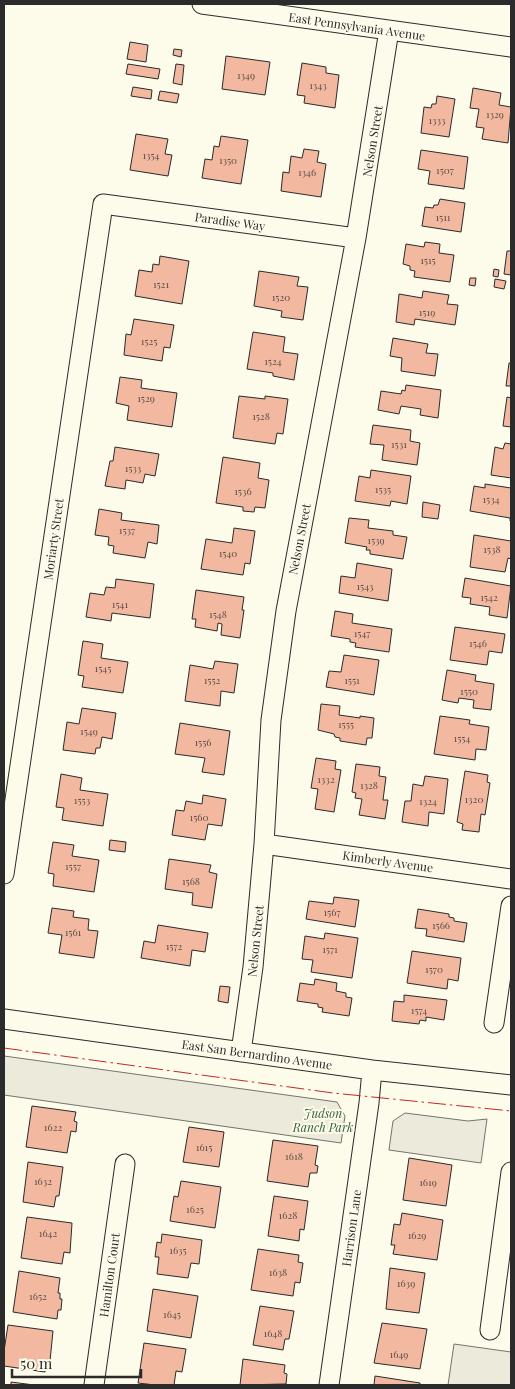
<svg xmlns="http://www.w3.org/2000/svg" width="515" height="1389" font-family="'Playfair Display',serif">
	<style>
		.green { fill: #ecebdb; stroke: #74746e }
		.building { fill: #f2b8a0; stroke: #2b2b2b }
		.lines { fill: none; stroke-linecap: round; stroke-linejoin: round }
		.minor-casing { stroke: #2b2b2b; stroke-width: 21 }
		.minor { stroke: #fdfbea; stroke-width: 19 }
		.power { stroke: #c62828; stroke-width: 1; stroke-dasharray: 18 4 2.5 4; stroke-linecap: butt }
		.labels { text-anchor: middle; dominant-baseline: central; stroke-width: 4; stroke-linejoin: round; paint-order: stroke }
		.number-label { font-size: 10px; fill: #5d4e48 }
		.street-label { font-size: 12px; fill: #2b2b2b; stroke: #fdfbea }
		.park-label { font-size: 12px; font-style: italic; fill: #34623c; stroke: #fdfbea }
	</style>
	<rect width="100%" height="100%" fill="#fdfbea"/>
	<!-- green -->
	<path class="green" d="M4 1056 337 1102 345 1116 341 1143 4 1095Z
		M405 1113 468 1121 487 1119 481 1163 389 1150 393 1121Z
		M454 1344 511 1352V1385H448Z"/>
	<!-- building -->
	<path class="building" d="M130 42 148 45 146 62 127 59Z
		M174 49 182 50 181 57 173 55Z
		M226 56 270 62 265 95 222 89Z
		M302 63 326 67V73L339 75 335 108 304 103 305 96 297 95Z
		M128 64 160 69 158 79 126 74Z
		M176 64 184 65 182 85 173 83Z
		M133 87 152 90 151 99 131 96Z
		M473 88 501 93 499 105 511 107 508 143 482 139 484 128 476 127 479 109 470 108Z
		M160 91 179 94 177 103 158 100Z
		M437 96 455 99 449 137 421 133 424 107 431 108 432 104H436Z
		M136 134 168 139 165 154 172 155 168 176 130 170Z
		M221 136 248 140 241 184 202 178 205 159 212 160 214 146 219 147Z
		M304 149 319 151 317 162 326 164 321 197 281 191 283 172 289 173 291 156 302 158Z
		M421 150 468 157 464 189 428 184 430 171 418 169Z
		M440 199 465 203 461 232 422 226 425 207 433 208 434 205H438Z
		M425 242 440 244 439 253 454 255 450 282 414 277 415 271 410 270V266L403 264 406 244 424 247Z
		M507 251H511V275L504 274Z
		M160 256 189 261 182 304 135 296 139 270 152 272 153 264 159 265Z
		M494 269 499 270 498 277 493 276Z
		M259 271 299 277 297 286 308 287 303 320 281 317 282 311 254 306Z
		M470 278H476L475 286 469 285Z
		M495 279 506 281 504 289 494 287Z
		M423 291 449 295 447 304 458 305 455 325 415 319 414 325 396 322 399 294 422 298Z
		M134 319 174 325 170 348 164 347 162 361 124 355 126 334 131 335Z
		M253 332 285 337 283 352 298 354 294 380 273 376V373L247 369Z
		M393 338 428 344 426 353 438 354 435 376 401 371 402 358 390 356Z
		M509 363H511V386H506Z
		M120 377 142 380 141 388 177 393 172 427 127 420 129 406 116 403Z
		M406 385 441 390 438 418 420 415 421 409 401 406 399 414 378 410 381 391 401 394 402 390 405 391Z
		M239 396 265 399V396L288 399 283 434 277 433 275 444 233 438Z
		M507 397 511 398V427L503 426Z
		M373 425 411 430 410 441 420 443 417 465 382 460 384 445 370 444Z
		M505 443 511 444V478L491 475 495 447 503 449Z
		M115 447 159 454 155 476 145 474 143 483 126 480 125 489 105 486 110 461H113Z
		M223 457 260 463 258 478 269 480 265 508 255 507 254 512 243 511V507L216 503Z
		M371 470 411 476 407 504 391 501 390 506 355 501 359 476 370 478Z
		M485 484 511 488V522L510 521V518L470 511 474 486 485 488Z
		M423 502 440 505 438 519 422 517Z
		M99 509 122 513 121 520 159 525 157 544 148 542 145 558 113 553 114 546 108 545 109 537 95 535Z
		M349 518 369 520 368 528 393 531V535L407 537 403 559 370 554V550H366L367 547 345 543Z
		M234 528 255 531 250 564 245 563 243 575 201 569 206 539 232 543Z
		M474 535 511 541V559L508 558 505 572 470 567Z
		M357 563 392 569 388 601 339 593 341 576 355 578Z
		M465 578 511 586 507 618 489 615 490 607 470 604 471 598 462 597Z
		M116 579 154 584 150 618 112 613 111 621 86 617 90 593 104 595 106 587 115 588Z
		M196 590 244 597 242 610H244L240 638 221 635 222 624 218 623 217 631 195 627 196 619H192Z
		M335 611 353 614 352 623 392 629 389 652 355 647 356 643 350 642V639L331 636Z
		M455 627 505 634 502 653 489 651 487 665 450 660Z
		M83 641 103 644 101 658 128 662 123 693 82 687 84 676 78 675Z
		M344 655 379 660 374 695 326 687 329 671 341 672Z
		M215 661 238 664 234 693 221 691 220 706 185 701 190 665 213 669Z
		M447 670 476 675 475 681 494 684 491 710 473 708 474 700 459 698 458 703 442 700Z
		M321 704 340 706 339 715 360 718V716L374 718 372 738H367L366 745 340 741V738L335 737 334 734 318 730Z
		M82 708 116 713 112 739 102 737 100 748H96L95 754 63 750 67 722 79 724Z
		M440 716 470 720 469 724 489 727 486 750 476 749 475 760 434 754Z
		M180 723 230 731 224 775 202 772 205 758 175 754Z
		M316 758 336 761 335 769 341 770 334 812 315 809 318 789 311 788Z
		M356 764 380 767 379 776 386 777 383 800H388L385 819 359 815 362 799 355 798 356 793 352 792Z
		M465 771 488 775 487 782 490 783 485 815 481 814 479 832 462 830 463 824 457 822Z
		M61 774 82 778 80 790 108 794 103 826 62 820 64 808 56 807Z
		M425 776 448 779 444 814 429 812 428 826 402 822 405 801H411L413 784 423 786Z
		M203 795 226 799 222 826 208 824 205 840 172 835 176 810 184 811 186 801 202 804Z
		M110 840 126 842 125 852 109 850Z
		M53 842 74 845 72 856 99 860 94 892 53 886 54 874 48 873Z
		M169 859 211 865 209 872 217 874 212 908 192 905 193 893 165 889Z
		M334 897 359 900 355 927 306 919 309 901 333 904Z
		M52 908 74 911 73 917 89 919 88 930 98 931 94 958 59 953 62 935 48 933Z
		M418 909 449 914V917L454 918V921L467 923 464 942 426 936 427 929 415 928Z
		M158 925 208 933 205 952 192 950 190 966 141 958 144 941 155 943Z
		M325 933 358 938 352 978 311 972 313 960 302 959 305 936 324 939Z
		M412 951 461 958 458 981 448 979 447 989 407 983Z
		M315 979 337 983 336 991 346 993V997L352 998 349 1016 322 1012 323 1008 318 1007V1004L297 1001 300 983 314 985Z
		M220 986 230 987 228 1003 218 1001Z
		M404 995 447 1000 444 1020 426 1017V1021L420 1020 419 1024 392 1021 394 1001 404 1002Z
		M32 1106 76 1112 74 1121 77 1122 76 1132 71 1131 67 1153 26 1147Z
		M189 1127 224 1132 219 1167 183 1162Z
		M273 1140 318 1146 315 1165 318 1166 317 1173H310L308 1187 267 1181Z
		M409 1158 452 1165 446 1206 403 1200Z
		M28 1162 63 1167 59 1196H56L54 1207 23 1202Z
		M181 1181 221 1187 215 1228 170 1221 174 1196 178 1197Z
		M274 1196 308 1201 304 1230 300 1229 299 1241 268 1236Z
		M402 1213 443 1220 437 1260 393 1254 395 1245H391L394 1224 400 1225Z
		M27 1217 72 1223 70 1253 64 1252 62 1264 21 1258Z
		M162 1234 202 1240 199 1264 191 1263 188 1278 157 1274 159 1257H155L157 1242 161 1243Z
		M258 1249 299 1255 298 1262 303 1263 300 1283 295 1282 293 1296 251 1290Z
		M390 1268 425 1273 419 1313 386 1309Z
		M19 1271 60 1278 58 1293H60V1299H62L61 1310H58L57 1319 13 1312Z
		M153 1289 198 1296 191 1338 147 1331Z
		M260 1306 294 1311 289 1339H285L283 1350 253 1345Z
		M382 1323 427 1329 420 1369 374 1363Z
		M8 1325 53 1331 50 1361H46L45 1372 4 1366V1351Z
		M144 1343 186 1349 182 1372 176 1371 174 1385H155L138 1383Z
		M243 1359 285 1365 284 1373 287 1374 286 1384 240 1385Z
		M375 1376 420 1383V1385H374Z
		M11 1382 34 1385H11Z"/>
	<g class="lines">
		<defs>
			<path id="minor" d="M202 4 511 47
				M264 844 511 879
				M4 874 103 204 356 238
				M4 1019 372 1070 511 1085
				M494 1023 511 906
				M241 1052 253 967 264 844 271 720 286 611 356 238 389 30
				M490 1330 511 1172
				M94 1385 125 1164
				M329 1385 369 1103 372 1070"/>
		</defs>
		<!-- minor casing -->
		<use href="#minor" class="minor-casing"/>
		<!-- minor -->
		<use href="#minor" class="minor"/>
		<!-- power -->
		<path class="power" d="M4 1048 333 1093 511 1111"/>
	</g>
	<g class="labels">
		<!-- number labels -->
		<g class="number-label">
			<text x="246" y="75">1349</text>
			<text x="318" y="85">1343</text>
			<text x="495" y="114">1329</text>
			<text x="437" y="120">1333</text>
			<text x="151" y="155">1354</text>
			<text x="228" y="160">1350</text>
			<text x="445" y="170">1507</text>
			<text x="307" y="172">1346</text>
			<text x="443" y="217">1511</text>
			<text x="428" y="260">1515</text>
			<text x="161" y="284">1521</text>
			<text x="281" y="297">1520</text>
			<text x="427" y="312">1519</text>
			<text x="149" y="341">1525</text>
			<text x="273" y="361">1524</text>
			<text x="146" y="398">1529</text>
			<text x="261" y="416">1528</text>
			<text x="399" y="444">1531</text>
			<text x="133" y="468">1533</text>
			<text x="383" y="489">1535</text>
			<text x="243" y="491">1536</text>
			<text x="491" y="499">1534</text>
			<text x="127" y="530">1537</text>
			<text x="376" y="540">1539</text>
			<text x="492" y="549">1538</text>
			<text x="228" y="553">1540</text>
			<text x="365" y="586">1543</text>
			<text x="489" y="597">1542</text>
			<text x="120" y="604">1541</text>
			<text x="218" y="614">1548</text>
			<text x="362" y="633">1547</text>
			<text x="478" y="643">1546</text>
			<text x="103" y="668">1545</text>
			<text x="212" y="680">1552</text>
			<text x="352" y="680">1551</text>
			<text x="469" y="691">1550</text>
			<text x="346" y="724">1555</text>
			<text x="89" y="731">1549</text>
			<text x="462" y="738">1554</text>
			<text x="203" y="742">1556</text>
			<text x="326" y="779">1332</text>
			<text x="369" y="785">1328</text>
			<text x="474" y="799">1320</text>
			<text x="82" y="800">1553</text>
			<text x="428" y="801">1324</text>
			<text x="199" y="817">1560</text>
			<text x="73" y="866">1557</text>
			<text x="191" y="881">1568</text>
			<text x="332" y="912">1567</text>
			<text x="441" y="925">1566</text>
			<text x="73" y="932">1561</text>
			<text x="174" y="946">1572</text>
			<text x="330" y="949">1571</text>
			<text x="434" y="969">1570</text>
			<text x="419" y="1010">1574</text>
			<text x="53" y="1127">1622</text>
			<text x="204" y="1147">1615</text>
			<text x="294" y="1156">1618</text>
			<text x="43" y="1181">1632</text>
			<text x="428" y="1182">1619</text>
			<text x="195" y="1209">1625</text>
			<text x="288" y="1215">1628</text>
			<text x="48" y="1233">1642</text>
			<text x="417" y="1235">1629</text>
			<text x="178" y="1250">1635</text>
			<text x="278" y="1272">1638</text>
			<text x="406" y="1283">1639</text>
			<text x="38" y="1296">1652</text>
			<text x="172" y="1314">1645</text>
			<text x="273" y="1333">1648</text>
			<text x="399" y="1354">1649</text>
		</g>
		<!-- street labels -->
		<g class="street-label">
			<text transform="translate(357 26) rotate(8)">East Pennsylvania Avenue</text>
			<text transform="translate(372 141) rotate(-81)">Nelson Street</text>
			<text transform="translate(230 221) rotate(8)">Paradise Way</text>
			<text transform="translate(53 539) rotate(-82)">Moriarty Street</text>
			<text transform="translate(299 539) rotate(-79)">Nelson Street</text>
			<text transform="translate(388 861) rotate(8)">Kimberly Avenue</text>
			<text transform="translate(255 941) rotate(-84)">Nelson Street</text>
			<text transform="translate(257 1054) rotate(8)">East San Bernardino Avenue</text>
			<text transform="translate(351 1228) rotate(-82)">Harrison Lane</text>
			<text transform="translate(109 1275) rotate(-82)">Hamilton Court</text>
		</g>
		<!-- park labels -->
		<g class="park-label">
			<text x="323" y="1113">Judson<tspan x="323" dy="14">Ranch Park</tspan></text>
		</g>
	</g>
	<!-- border -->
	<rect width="515" height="1389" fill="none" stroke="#2b2b2b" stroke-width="10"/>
	<!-- scale -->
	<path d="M12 1369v8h129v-8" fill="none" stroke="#2b2b2b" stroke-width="2.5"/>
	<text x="20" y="1369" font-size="15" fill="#2b2b2b" stroke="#fdfbea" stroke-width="4" paint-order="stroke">50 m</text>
</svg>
